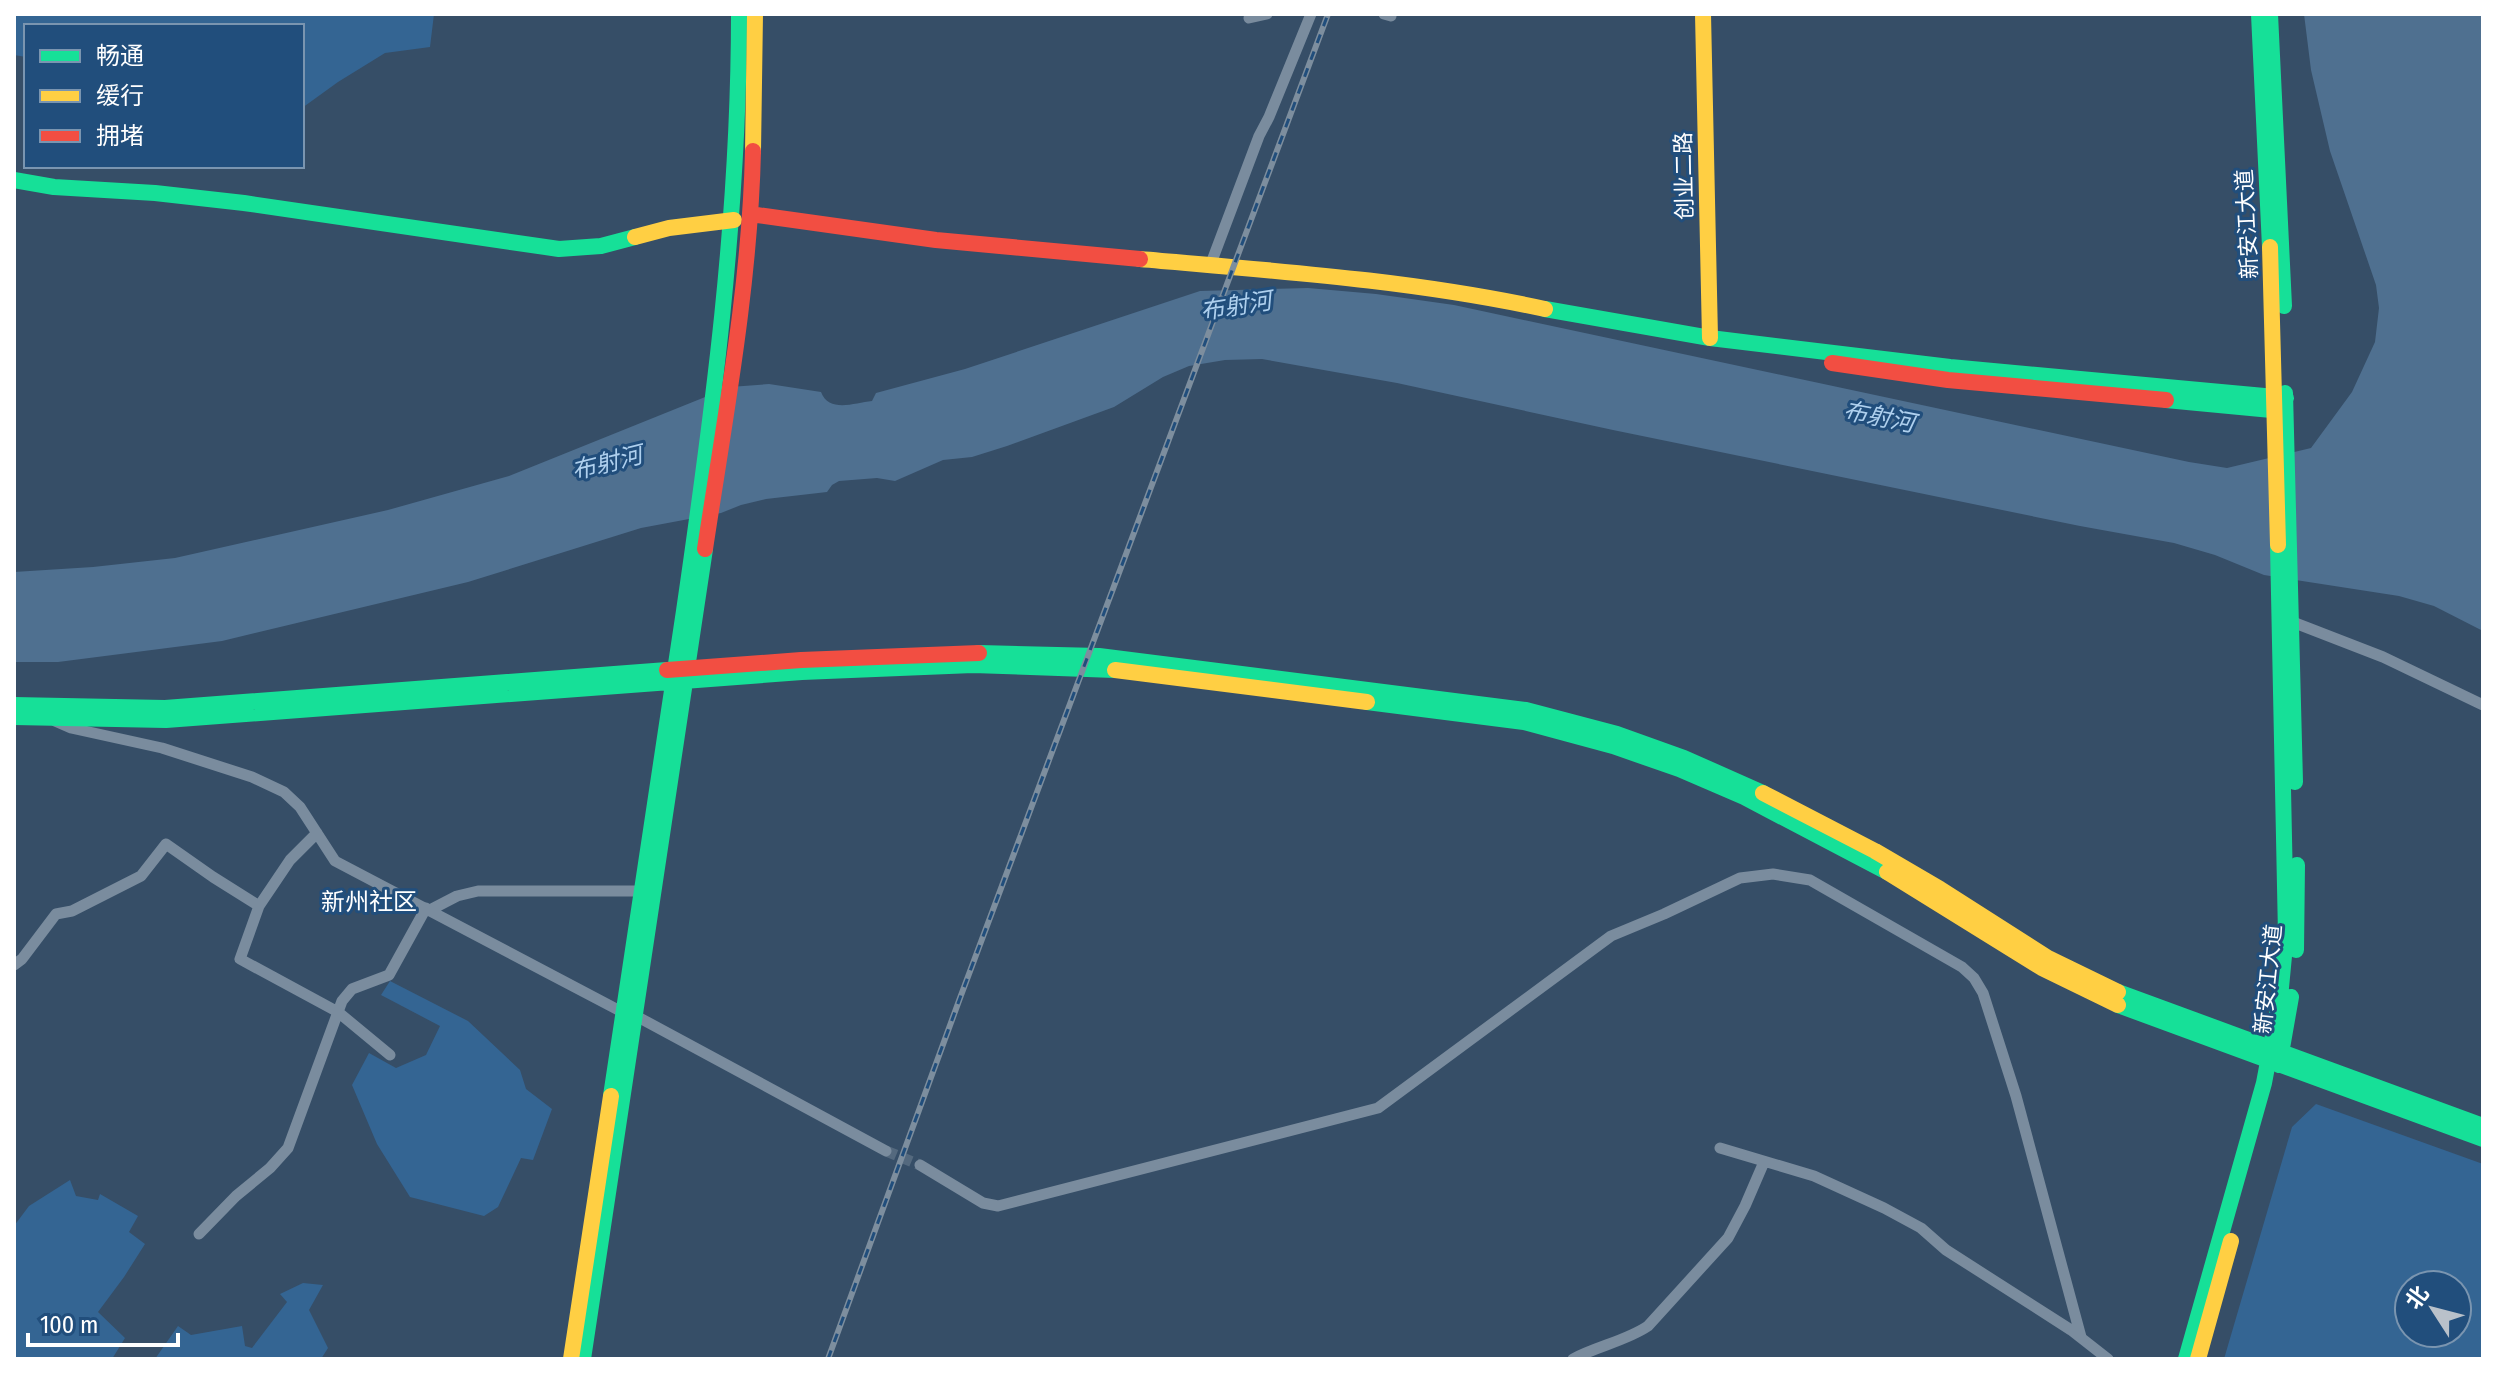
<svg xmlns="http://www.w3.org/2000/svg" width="2497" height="1373" font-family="'Fira Sans Condensed','Noto Sans SC',sans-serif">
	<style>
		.green { fill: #346593; fill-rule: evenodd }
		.water { fill: #4f7090 }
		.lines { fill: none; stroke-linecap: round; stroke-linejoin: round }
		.street-tunnel { stroke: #54697e; stroke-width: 11; stroke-dasharray: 11 5.5; stroke-linecap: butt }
		.street { stroke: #7a8c9e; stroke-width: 11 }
		.fast { stroke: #16e098; stroke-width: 16 }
		.slow { stroke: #ffcf43; stroke-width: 16 }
		.jam { stroke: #f24e42; stroke-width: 16 }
		.rail-casing { stroke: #7d8e9e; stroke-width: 6 }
		.rail { stroke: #214e7c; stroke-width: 3; stroke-dasharray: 9; stroke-linecap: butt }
		.labels { text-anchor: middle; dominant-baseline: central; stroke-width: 6; stroke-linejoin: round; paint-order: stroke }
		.street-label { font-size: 22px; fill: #fff; stroke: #214e7c }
		.water-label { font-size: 24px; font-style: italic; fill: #afd0ee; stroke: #214e7c }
		.neighbourhood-label { font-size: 24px; fill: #fff; stroke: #214e7c }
	</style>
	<rect width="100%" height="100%" fill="#364e67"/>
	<!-- green -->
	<path class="green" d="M14 14H434L430 47 385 53 338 82 302 108V26H26V57L14 55Z
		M390 981 468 1021 520 1070 526 1089 552 1109 533 1160 521 1158 498 1207 484 1216 410 1197 377 1144 352 1085 369 1053 396 1068 426 1055 440 1026 381 995Z
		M2316 1104 2483 1164V1359H2224L2292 1127ZM2457 1285V1333H2409V1285Z
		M70 1180 76 1196 98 1200 100 1194 138 1216 129 1232 145 1244 124 1277 98 1312 125 1338 112 1359H14V1226L29 1206Z
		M303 1283 323 1285 309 1310 328 1348 321 1359H155L178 1326 191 1335 242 1326 245 1346 252 1348 287 1302 280 1294Z"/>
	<!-- water -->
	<path class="water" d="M2304 14H2483V631L2434 606 2399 596 2264 575 2215 555 2174 543 2080 526 1613 430 1397 383 1262 359 1225 360 1189 366 1163 377 1114 407 1007 446 972 457 943 460 895 481 877 478 839 481 832 485 827 492 766 499 741 505 721 513 641 528 468 582 222 641 58 662H14V572L93 567 175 558 388 510 509 476 730 387 769 384 821 392C829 413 854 403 872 401L876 393 965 369 1200 291 1308 288 1376 294 1454 305 2189 462 2227 468 2311 448 2352 392 2375 342 2379 308 2376 285 2330 151 2311 70Z"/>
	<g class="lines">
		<!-- street-tunnel -->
		<path class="street-tunnel" d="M886 1151 920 1165"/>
		<!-- street -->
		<path class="street" d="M1384 14 1391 16V14
			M1249 18 1267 14
			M1210 266 1259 136 1269 117 1311 14
			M2290 621 2383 657 2483 705
			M55 721 71 728 162 748 252 777 284 792 300 807 335 861 624 1013
			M259 906 240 959 338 1012 390 1055
			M430 910 457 896 478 891H642
			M14 965 22 959 56 914 72 911 141 876 166 844 213 877 259 906 290 860 317 833
			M636 1016 886 1151
			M1720 1148 1814 1176 1884 1208 1921 1228 1946 1250 2071 1330 2108 1359
			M920 1165 983 1203 998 1206 1378 1108 1611 936 1664 914 1740 878 1773 874 1810 880 1962 967 1974 978 1983 993 2016 1096 2081 1337
			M199 1234 236 1196 270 1168 288 1148 342 1001 352 989 389 975 426 908
			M1573 1359C1597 1346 1626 1341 1648 1326L1728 1238 1745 1206 1764 1162"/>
		<!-- fast -->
		<path class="fast" d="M2259 14 2270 247
			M2270 14 2284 306
			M14 180 54 187 155 193 244 203 559 249 601 246 635 237
			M1545 309 1710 338 1950 367 2286 398
			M2285 393 2295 782
			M2166 400 2282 411
			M979 653 1099 656 1526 710 1617 734 1684 758 1763 793
			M1367 702 1524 722 1613 746 1679 769 1744 797 1887 872
			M14 705 165 708 667 670
			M14 717 166 720 802 672 973 665 1115 670
			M2296 950 2297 865
			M2118 992 2483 1126
			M2118 1005 2483 1139
			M2279 1065 2291 997
			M611 1096C635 934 660 773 684 611 713 411 739 217 739 14
			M583 1359 705 549
			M2186 1359 2264 1083 2280 998 2286 935 2278 545"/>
		<!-- slow -->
		<path class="slow" d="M1703 14 1710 338
			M753 151 755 14
			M635 237 669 228 734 220
			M2270 247 2278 545
			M1140 259C1276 271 1411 280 1545 309
			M1115 670 1367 702
			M1763 793 1875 851 1940 889 2048 958 2118 992
			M1887 872 2042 968 2118 1005
			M571 1359 611 1096
			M2198 1359 2231 1241"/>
		<!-- jam -->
		<path class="jam" d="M750 214 936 240 1140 259
			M1832 363 1948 380 2166 400
			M705 549C725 417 750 285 753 151
			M667 670 801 660 979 653"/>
		<defs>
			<path id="rail" d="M828 1359 960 998 1328 14"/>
		</defs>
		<!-- rail casing -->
		<use href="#rail" class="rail-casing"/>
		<!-- rail -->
		<use href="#rail" class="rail"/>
	</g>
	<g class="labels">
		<!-- street labels -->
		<g class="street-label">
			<text transform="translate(1684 176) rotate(-91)">创业二路</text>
			<text transform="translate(2247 224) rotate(-93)">新安江大道</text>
			<text transform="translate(2268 979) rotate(-84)">新安江大道</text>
		</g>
		<!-- water labels -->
		<g class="water-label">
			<text transform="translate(1236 306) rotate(-9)">布射河</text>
			<text transform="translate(1879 417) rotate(11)">布射河</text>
			<text transform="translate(607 463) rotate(-14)">布射河</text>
		</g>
		<!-- neighbourhood labels -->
		<g class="neighbourhood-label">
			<text x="369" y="902">新州社区</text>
		</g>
	</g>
	<!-- border -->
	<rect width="2497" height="1373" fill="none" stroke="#ffffff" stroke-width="32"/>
	<!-- legend -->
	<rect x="24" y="24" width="280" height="144" fill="#214e7c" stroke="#7a95b0" stroke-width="2"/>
	<rect x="40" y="50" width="40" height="12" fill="#16e098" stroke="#7a95b0" stroke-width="2"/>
	<text x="96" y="64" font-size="24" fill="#ffffff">畅通</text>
	<rect x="40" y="90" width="40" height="12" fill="#ffcf43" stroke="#7a95b0" stroke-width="2"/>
	<text x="96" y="104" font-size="24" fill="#ffffff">缓行</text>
	<rect x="40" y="130" width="40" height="12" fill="#f24e42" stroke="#7a95b0" stroke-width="2"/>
	<text x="96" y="144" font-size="24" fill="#ffffff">拥堵</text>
	<!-- north arrow -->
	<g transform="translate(2433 1309) rotate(306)"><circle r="38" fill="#214e7c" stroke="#7a95b0" stroke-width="2"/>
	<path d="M0-6L14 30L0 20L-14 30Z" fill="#b9c1ca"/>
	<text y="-12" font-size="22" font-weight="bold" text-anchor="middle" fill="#ffffff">北</text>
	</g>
	<!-- scale -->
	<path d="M28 1333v12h150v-12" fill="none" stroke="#ffffff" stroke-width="4"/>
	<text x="40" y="1333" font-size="24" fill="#ffffff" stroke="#214e7c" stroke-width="6" paint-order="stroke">100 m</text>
</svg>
